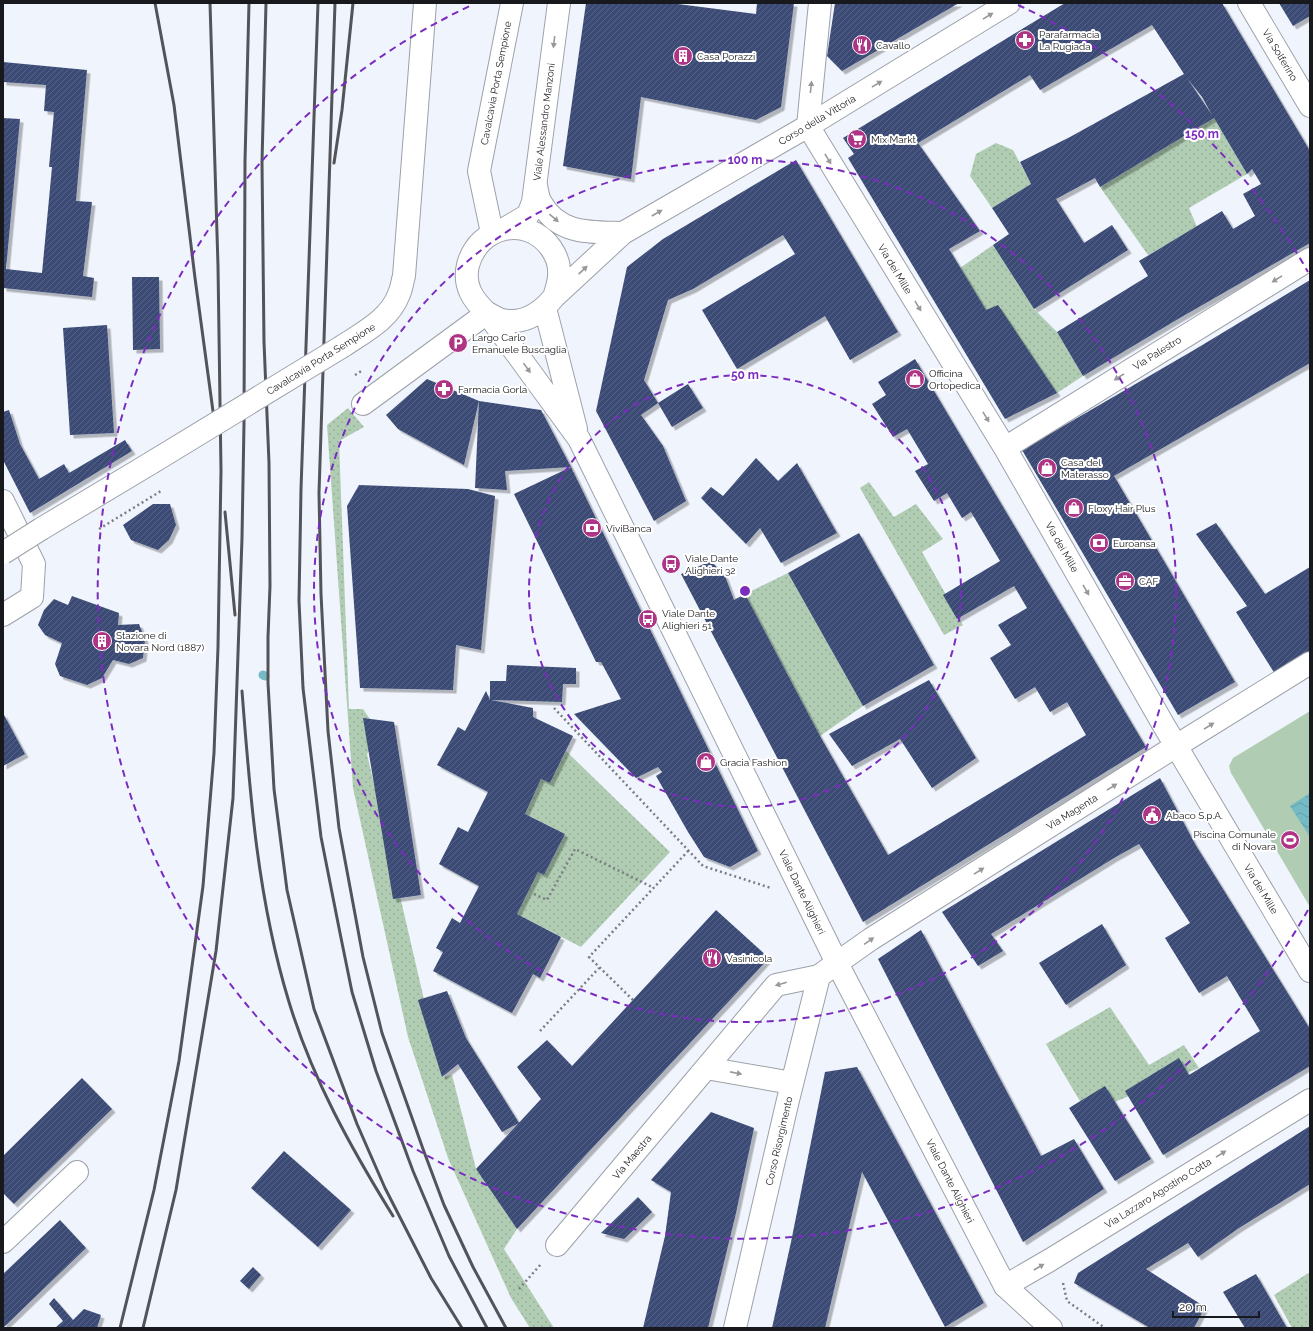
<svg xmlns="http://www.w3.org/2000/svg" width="1313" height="1331" font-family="Raleway,sans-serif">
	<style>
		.grass { fill: url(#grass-dots) }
		.garden { fill: #b0cdb3 }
		.water { fill: url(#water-waves) }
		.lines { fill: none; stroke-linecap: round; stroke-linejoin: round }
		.stream { stroke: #75bbc6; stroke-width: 9 }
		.building { fill: url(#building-hatch); fill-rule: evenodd; filter: url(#shadow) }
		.street-casing { stroke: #9da1a9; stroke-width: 24 }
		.secondary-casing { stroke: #9da1a9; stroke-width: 24 }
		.path { stroke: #7a7d83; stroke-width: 2.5; stroke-dasharray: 2 3; stroke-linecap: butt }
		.street { stroke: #fff; stroke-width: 22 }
		.secondary { stroke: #fff; stroke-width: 22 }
		.rail { stroke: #525459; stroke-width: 3 }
		.secondary-bridge-casing { stroke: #9da1a9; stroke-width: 24; stroke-linecap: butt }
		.secondary-bridge { stroke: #fff; stroke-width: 22 }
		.oneway { fill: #979899 }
		.ring { fill: none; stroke: #7b2cbf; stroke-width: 2; stroke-dasharray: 7 5 }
		.labels { text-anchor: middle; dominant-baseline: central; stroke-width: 4; stroke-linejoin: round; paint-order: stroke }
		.poi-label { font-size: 10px; fill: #18191c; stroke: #fff; text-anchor: start }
		.street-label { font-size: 10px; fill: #18191c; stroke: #fff }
		.centre { fill: #7b2cbf; stroke: #fff; stroke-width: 2 }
		.ring-label { font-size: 12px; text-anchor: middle; font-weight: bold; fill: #7b2cbf; stroke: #fff; stroke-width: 4; stroke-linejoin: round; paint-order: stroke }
	</style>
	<defs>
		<pattern id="grass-dots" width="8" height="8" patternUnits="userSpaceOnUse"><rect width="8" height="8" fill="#b0cdb3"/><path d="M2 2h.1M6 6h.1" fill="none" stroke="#97af99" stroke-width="1.8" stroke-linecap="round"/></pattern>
		<pattern id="water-waves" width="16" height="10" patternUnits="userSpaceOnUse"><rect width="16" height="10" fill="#75bbc6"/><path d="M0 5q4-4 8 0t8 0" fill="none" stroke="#64a0aa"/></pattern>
		<pattern id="building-hatch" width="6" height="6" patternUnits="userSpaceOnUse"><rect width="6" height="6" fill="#3a4c75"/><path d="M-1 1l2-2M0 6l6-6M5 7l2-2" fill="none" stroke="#546283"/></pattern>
		<filter id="shadow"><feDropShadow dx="3.5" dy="3.5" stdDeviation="0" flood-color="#0004"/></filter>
	</defs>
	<rect width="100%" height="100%" fill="#f0f4fd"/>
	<!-- grass -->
	<path class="grass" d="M1214 118 1247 174 1189 208 1197 227 1148 255 1100 187Z
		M996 143 1013 150 1031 184 992 208 970 176 976 154Z
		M993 245 1034 309 1057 332 1083 376 1057 393 986 310 960 268Z
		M348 408 364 427 339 441 349 709H363L374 725 377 739 367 754 442 1077 452 1075 476 1169 517 1229 504 1249 554 1328H530L511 1298 448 1158 408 1037 353 788 327 425Z
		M869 482 894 517 916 504 943 539 922 552 963 625 944 635 860 488Z
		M788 573 863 706 820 736 745 594Z
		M566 751 670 852 581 947 517 914 538 872 544 875 565 834 525 814 541 779 550 783Z
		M1110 1007 1149 1065 1184 1045 1199 1068 1087 1113 1046 1044Z
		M1310 1272V1328H1292L1274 1295Z"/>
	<!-- garden -->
	<path class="garden" d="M1310 711V907L1231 773 1229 766 1233 758Z"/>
	<!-- water -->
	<path class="water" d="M1310 793V837L1290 806Z"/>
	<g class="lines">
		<!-- stream -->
		<path class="stream" d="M263 675 265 676"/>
	</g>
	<!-- building -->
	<path class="building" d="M586 3H670L756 14 757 3H794L781 107 756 120 641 97 631 179 563 166Z
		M835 3H959L842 71 827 56Z
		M1065 3H1222L1310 151V243L1178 319 1083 376 1057 332 1148 276 1139 261 1222 211 1233 229 1255 216 1243 194 1261 184 1252 169 1247 174 1214 118 1100 187 1095 178 1056 199 1084 243 1112 225 1128 250 1034 309 993 245 1009 234 992 208 1031 184 1020 162 1070 137 1184 74 1152 25 1040 90 1030 75 918 143 980 231 949 249 986 310 998 305 1057 393 1005 419 848 158 854 154 843 138ZM1187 78 1202 97 1212 115Z
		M1279 3H1310V16L1293 26Z
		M3 62 87 70 76 201 92 202 83 276 94 278 92 297 3 288V118L20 119 6 269 42 273 52 167H49L54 112 44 111 46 85 3 82Z
		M796 160 898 332 850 360 825 316 737 369 702 310 795 254 783 235 693 289 668 300 644 380 658 403 641 415 663 446 686 501 654 521 596 411 627 267 663 239Z
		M132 277H159L160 349 133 350Z
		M1310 280V363L1114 476 1235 682 1178 715 1022 450 1194 350Z
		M107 325 114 433 70 435 63 328Z
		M915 359 1146 747 863 922 681 574 711 561 725 576 734 600 745 594 820 736 888 855 1086 735 1067 702 1050 712 1035 687 1015 699 990 658 1011 645 998 625 1027 608 1014 586 957 619 943 595 1000 561 971 512 962 518 947 493 934 501 915 471 928 464 907 429 893 437 872 404 886 395 878 382Z
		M427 379 479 401 541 410 571 467 758 851 730 867 704 857 688 832 656 776 662 772 658 767 636 778 574 714 621 699 601 662H596L514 494 571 467 505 471 507 490 475 488 479 401 464 465 398 429 386 415Z
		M688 384 703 408 672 427 658 403Z
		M9 410 20 444 39 479 64 464 69 473 125 440 132 451 30 513 3 460V412Z
		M756 458 778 481 797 463 837 533 781 563 760 528 746 544 701 498 711 487 723 496Z
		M359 485 468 489 495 496 481 650 456 645 453 690 360 688 347 506Z
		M153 504H170L176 525 169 540 158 550 131 540 123 525Z
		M1216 523 1265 594 1310 567V652L1275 674 1236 612 1247 606 1196 534Z
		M859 533 934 665 863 706 788 573Z
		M72 596 119 613 118 625 139 624 145 640 143 658 129 664 113 660 102 678 87 685 60 676 55 664 62 643 45 635 38 625 44 610 54 599 68 605Z
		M507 665 576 668V684H563L562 702 491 700 533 708V717L573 736 550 783 541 779 525 814 565 834 544 875 538 872 517 914 561 937 540 978 533 974 512 1013 433 971 443 952 436 948 452 918 460 923 479 886 439 864 458 827 468 832 488 792 437 765 458 727 465 731 486 691 490 700V681H506Z
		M929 680 976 758 932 788 900 739 852 766 829 734Z
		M3 713 25 754 3 766Z
		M363 718 394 722 421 895 393 899Z
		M1160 778 1195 844 1310 1029V1066L1163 1155 1125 1091 1179 1058 1189 1075 1260 1031 1227 976 1199 993 1165 938 1190 923 1139 844 1114 858 991 934 1003 951 978 966 942 912Z
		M716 910 769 958 517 1229 476 1169 541 1099 517 1067 547 1040 572 1066Z
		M1102 924 1126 965 1066 1005 1039 963Z
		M921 930 1041 1156 1074 1139 1104 1189 1023 1242 878 959Z
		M447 991 466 1038 519 1123 502 1132 458 1064 442 1077 418 1000Z
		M857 1067 984 1303 945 1327 862 1172 825 1328H772L791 1242 825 1072Z
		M82 1078 112 1109 14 1204 3 1193V1156Z
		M1105 1086 1151 1159 1115 1181 1069 1108Z
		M711 1112 754 1128 736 1213 708 1328H643L665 1236 671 1192 651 1180Z
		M1310 1126V1184L1239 1228 1198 1257 1188 1243 1146 1269 1205 1307 1194 1328H1150L1074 1283 1078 1273Z
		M284 1151 351 1210 318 1247 251 1188Z
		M638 1197 652 1212 624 1239 601 1233Z
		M60 1220 86 1248 4 1327 3 1325V1274Z
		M253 1267 261 1275 249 1289 240 1281Z
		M1256 1274 1287 1328H1245L1223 1292Z
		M54 1298 73 1320 84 1309 101 1315 97 1328H55L63 1321 49 1304Z"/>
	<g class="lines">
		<defs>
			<path id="street" d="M1249 3 1310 106
				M808 126 1005 448 1163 724 1310 971
				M363 404 487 313
				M1005 448 1310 259
				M837 963 871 939 1176 746 1310 663
				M792 1083 706 1068 776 985 819 976
				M3 1242 77 1172
				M557 1245 706 1068
				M1005 1286 1050 1260 1310 1100"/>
			<path id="secondary" d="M808 126 820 3
				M536 185C537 191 538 198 541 203 559 235 591 232 623 233
				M506 228 528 215 533 202 559 3
				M492 233 479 171 512 3
				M554 297C557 288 560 280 559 270 559 262 555 254 551 248 527 214 478 226 468 265 463 286 473 300 487 313L579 439 837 963 1005 1286 1051 1328
				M545 308 576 429
				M487 313C492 315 497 319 502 320 524 325 541 313 554 297L623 233 808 126 1009 3
				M343 346C364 332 390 319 399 294 402 288 402 282 404 276L425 3
				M3 501 34 564 32 597 3 615
				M41 529 151 463
				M735 1328 788 1100 819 976 837 963"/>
		</defs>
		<!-- street casing -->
		<use href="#street" class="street-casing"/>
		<!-- secondary casing -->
		<use href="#secondary" class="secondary-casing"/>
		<!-- path -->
		<path class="path" d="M355 375 363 370
			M99 529 161 491
			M554 708 703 866 771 888
			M534 894 547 900 575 849 654 888
			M633 1000 589 957 689 850
			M540 1031 599 968
			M1063 1283 1067 1301 1105 1328
			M519 1289 541 1264"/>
		<!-- street -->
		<use href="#street" class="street"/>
		<!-- secondary -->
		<use href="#secondary" class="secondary"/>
		<!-- rail -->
		<path class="rail" d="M155 3 174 105 195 278 215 426
			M266 3 262 162 264 342 269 463 270 586 268 637V683L274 789 287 890 314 1009 357 1124 385 1188 431 1278 462 1328
			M318 3 301 489 299 601 303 688 312 763 321 837 340 933 352 992 376 1071 413 1171 449 1256 487 1328
			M335 3 319 493 321 594 328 731 339 828 363 957 382 1033 423 1149 444 1205 473 1267 506 1328
			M334 163 342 110 353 3
			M225 512 235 615
			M242 691C250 796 258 901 289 1002 312 1078 351 1148 393 1216
			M120 1328 154 1190 179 1061 203 886 214 753 218 647 221 471 218 266 210 3
			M143 1328 176 1190 202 1035 216 951 233 798 242 538 244 423 245 161 249 3"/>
		<defs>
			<path id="secondary-bridge" d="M151 463 343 346
				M3 553 41 529"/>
		</defs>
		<!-- secondary-bridge casing -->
		<use href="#secondary-bridge" class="secondary-bridge-casing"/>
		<!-- secondary-bridge -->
		<use href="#secondary-bridge" class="secondary-bridge"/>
	</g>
	<!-- one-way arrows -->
	<defs><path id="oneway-solid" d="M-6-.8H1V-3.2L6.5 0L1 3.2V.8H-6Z"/></defs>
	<g class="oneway">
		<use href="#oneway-solid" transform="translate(988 16) rotate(-31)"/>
		<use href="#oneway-solid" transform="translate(554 42) rotate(97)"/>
		<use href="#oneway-solid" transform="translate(877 84) rotate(-31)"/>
		<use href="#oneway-solid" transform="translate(811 87) rotate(-84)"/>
		<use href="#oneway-solid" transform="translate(828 159) rotate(59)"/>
		<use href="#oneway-solid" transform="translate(657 213) rotate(-30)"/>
		<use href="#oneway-solid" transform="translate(554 218) rotate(40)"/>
		<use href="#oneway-solid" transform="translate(583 270) rotate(-43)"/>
		<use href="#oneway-solid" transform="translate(1277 279) rotate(148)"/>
		<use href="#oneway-solid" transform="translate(918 306) rotate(59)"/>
		<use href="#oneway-solid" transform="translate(527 368) rotate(54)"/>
		<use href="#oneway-solid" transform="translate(1119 377) rotate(148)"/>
		<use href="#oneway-solid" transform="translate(986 417) rotate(59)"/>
		<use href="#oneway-solid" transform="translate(1086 590) rotate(60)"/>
		<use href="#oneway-solid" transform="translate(1209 726) rotate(-32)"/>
		<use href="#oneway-solid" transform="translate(1112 787) rotate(-32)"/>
		<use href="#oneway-solid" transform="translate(979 871) rotate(-32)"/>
		<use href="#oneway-solid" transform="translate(869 941) rotate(-35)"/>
		<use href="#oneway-solid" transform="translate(781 984) rotate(164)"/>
		<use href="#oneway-solid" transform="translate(736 1073) rotate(11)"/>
		<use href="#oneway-solid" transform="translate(1221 1154) rotate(-32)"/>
		<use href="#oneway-solid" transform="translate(1039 1267) rotate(-30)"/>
	</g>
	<!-- distance rings -->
	<g class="ring">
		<circle cx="745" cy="591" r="216"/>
		<circle cx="745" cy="591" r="431"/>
		<path d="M1308 910A647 647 0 1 1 472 5M1018 5A647 647 0 0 1 1308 272"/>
	</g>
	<!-- icons -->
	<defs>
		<symbol id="pharmacy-disc" viewBox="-11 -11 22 22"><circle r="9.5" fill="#af3485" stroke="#fff"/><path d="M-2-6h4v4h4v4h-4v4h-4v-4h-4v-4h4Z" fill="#fff"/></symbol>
		<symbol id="restaurant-disc" viewBox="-11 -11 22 22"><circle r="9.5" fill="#af3485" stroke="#fff"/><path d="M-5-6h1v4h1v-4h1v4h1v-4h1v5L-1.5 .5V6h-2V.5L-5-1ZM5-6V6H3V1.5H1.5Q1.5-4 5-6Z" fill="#fff"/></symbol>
		<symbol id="building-disc" viewBox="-11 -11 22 22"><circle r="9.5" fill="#af3485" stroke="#fff"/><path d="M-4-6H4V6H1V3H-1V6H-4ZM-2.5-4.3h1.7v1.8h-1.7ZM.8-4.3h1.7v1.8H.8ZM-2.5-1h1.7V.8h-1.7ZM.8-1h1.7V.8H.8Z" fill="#fff"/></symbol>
		<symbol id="supermarket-disc" viewBox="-11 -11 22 22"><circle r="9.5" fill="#af3485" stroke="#fff"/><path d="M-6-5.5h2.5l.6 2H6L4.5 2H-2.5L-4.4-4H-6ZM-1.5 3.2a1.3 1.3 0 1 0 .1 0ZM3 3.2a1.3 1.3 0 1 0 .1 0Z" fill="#fff"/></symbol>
		<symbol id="parking-disc" viewBox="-11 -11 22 22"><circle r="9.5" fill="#af3485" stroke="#fff"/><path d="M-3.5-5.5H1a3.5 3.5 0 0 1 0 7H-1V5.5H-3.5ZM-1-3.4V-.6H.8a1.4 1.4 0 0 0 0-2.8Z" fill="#fff"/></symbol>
		<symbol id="shop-disc" viewBox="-11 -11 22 22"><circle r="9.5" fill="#af3485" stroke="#fff"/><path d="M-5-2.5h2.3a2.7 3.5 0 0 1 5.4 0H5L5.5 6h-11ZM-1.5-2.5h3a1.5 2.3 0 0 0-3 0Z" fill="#fff"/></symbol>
		<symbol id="bank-disc" viewBox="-11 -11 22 22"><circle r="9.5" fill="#af3485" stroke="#fff"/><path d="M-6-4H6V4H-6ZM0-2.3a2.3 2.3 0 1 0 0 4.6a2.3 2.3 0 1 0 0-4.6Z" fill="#fff"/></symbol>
		<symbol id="bus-disc" viewBox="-11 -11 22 22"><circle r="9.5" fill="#af3485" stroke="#fff"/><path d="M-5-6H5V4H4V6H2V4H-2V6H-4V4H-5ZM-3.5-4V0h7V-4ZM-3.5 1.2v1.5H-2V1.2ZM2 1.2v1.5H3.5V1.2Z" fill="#fff"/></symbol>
		<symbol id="office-disc" viewBox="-11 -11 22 22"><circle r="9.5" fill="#af3485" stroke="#fff"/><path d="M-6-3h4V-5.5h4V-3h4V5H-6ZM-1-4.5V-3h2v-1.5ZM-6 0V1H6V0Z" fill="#fff"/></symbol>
		<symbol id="civic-disc" viewBox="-11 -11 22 22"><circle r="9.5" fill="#af3485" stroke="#fff"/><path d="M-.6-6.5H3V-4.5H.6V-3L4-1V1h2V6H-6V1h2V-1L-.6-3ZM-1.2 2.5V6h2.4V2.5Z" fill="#fff"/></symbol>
		<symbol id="stadium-disc" viewBox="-11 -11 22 22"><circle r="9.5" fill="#af3485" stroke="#fff"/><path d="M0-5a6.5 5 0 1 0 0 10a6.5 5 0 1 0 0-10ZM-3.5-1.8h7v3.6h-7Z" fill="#fff"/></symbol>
	</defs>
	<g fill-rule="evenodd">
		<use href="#pharmacy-disc" x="1014" y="29" width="22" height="22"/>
		<use href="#restaurant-disc" x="851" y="34" width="22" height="22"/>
		<use href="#building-disc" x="672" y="45" width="22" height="22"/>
		<use href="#supermarket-disc" x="846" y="128" width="22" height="22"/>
		<use href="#parking-disc" x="447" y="332" width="22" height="22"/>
		<use href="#shop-disc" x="904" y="368" width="22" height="22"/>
		<use href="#pharmacy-disc" x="433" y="378" width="22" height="22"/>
		<use href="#shop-disc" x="1036" y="457" width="22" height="22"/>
		<use href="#shop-disc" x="1063" y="497" width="22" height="22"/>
		<use href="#bank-disc" x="581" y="517" width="22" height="22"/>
		<use href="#bank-disc" x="1088" y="532" width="22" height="22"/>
		<use href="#bus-disc" x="660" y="553" width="22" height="22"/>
		<use href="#office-disc" x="1114" y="570" width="22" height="22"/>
		<use href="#bus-disc" x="637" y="608" width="22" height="22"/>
		<use href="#building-disc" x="91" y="630" width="22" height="22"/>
		<use href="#shop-disc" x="695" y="751" width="22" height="22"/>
		<use href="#civic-disc" x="1141" y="804" width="22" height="22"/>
		<use href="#stadium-disc" x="1279" y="829" width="22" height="22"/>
		<use href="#restaurant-disc" x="701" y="947" width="22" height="22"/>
	</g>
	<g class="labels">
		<!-- poi labels -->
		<g class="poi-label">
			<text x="1039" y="34">Parafarmacia<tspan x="1039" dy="12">La Rugiada</tspan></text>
			<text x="876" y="45">Cavallo</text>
			<text x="697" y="56">Casa Porazzi</text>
			<text x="871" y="139">Mix Markt</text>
			<text x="472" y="337">Largo Carlo<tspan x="472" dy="12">Emanuele Buscaglia</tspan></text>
			<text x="929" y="373">Officina<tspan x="929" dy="12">Ortopedica</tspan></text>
			<text x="458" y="389">Farmacia Gorla</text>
			<text x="1061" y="462">Casa del<tspan x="1061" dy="12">Materasso</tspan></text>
			<text x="1088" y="508">Floxy Hair Plus</text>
			<text x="606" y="528">ViviBanca</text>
			<text x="1113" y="543">Euroansa</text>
			<text x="685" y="558">Viale Dante<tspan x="685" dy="12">Alighieri 32</tspan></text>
			<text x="1139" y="581">CAF</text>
			<text x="662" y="613">Viale Dante<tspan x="662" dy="12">Alighieri 51</tspan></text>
			<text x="116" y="635">Stazione di<tspan x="116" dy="12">Novara Nord (1887)</tspan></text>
			<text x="720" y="762">Gracia Fashion</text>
			<text x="1166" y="815">Abaco S.p.A.</text>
			<text x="1276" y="834" text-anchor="end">Piscina Comunale<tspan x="1276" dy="12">di Novara</tspan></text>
			<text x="726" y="958">Vasinicola</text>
		</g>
		<!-- street labels -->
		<g class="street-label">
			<text transform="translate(1280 55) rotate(59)">Via Solferino</text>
			<text transform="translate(496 83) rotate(-79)">Cavalcavia Porta Sempione</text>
			<text transform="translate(817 120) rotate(-31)">Corso della Vittoria</text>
			<text transform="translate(544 122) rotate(-83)">Viale Alessandro Manzoni</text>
			<text transform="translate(895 269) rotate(59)">Via dei Mille</text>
			<text transform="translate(1157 353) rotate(-32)">Via Palestro</text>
			<text transform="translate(321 359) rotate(-32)">Cavalcavia Porta Sempione</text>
			<text transform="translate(1062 547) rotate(60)">Via dei Mille</text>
			<text transform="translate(1072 812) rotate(-32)">Via Magenta</text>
			<text transform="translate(1261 889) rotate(59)">Via dei Mille</text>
			<text transform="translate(802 892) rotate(64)">Viale Dante Alighieri</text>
			<text transform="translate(779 1141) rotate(-77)">Corso Risorgimento</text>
			<text transform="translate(632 1157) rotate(-50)">Via Maestra</text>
			<text transform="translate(950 1181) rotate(63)">Viale Dante Alighieri</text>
			<text transform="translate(1158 1193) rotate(-32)">Via Lazzaro Agostino Cotta</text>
		</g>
	</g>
	<circle cx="745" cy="591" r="6" class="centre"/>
	<g class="ring-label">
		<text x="1202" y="138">150 m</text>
		<text x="745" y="164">100 m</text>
		<text x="745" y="379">50 m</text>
	</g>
	<!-- border -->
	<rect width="1313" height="1331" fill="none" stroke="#18191c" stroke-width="8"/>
	<!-- scale -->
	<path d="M1173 1311v6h86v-6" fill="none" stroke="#18191c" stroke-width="2"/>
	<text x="1179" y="1311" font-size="12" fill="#18191c" stroke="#ffffff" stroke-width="3" paint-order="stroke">20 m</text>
</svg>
